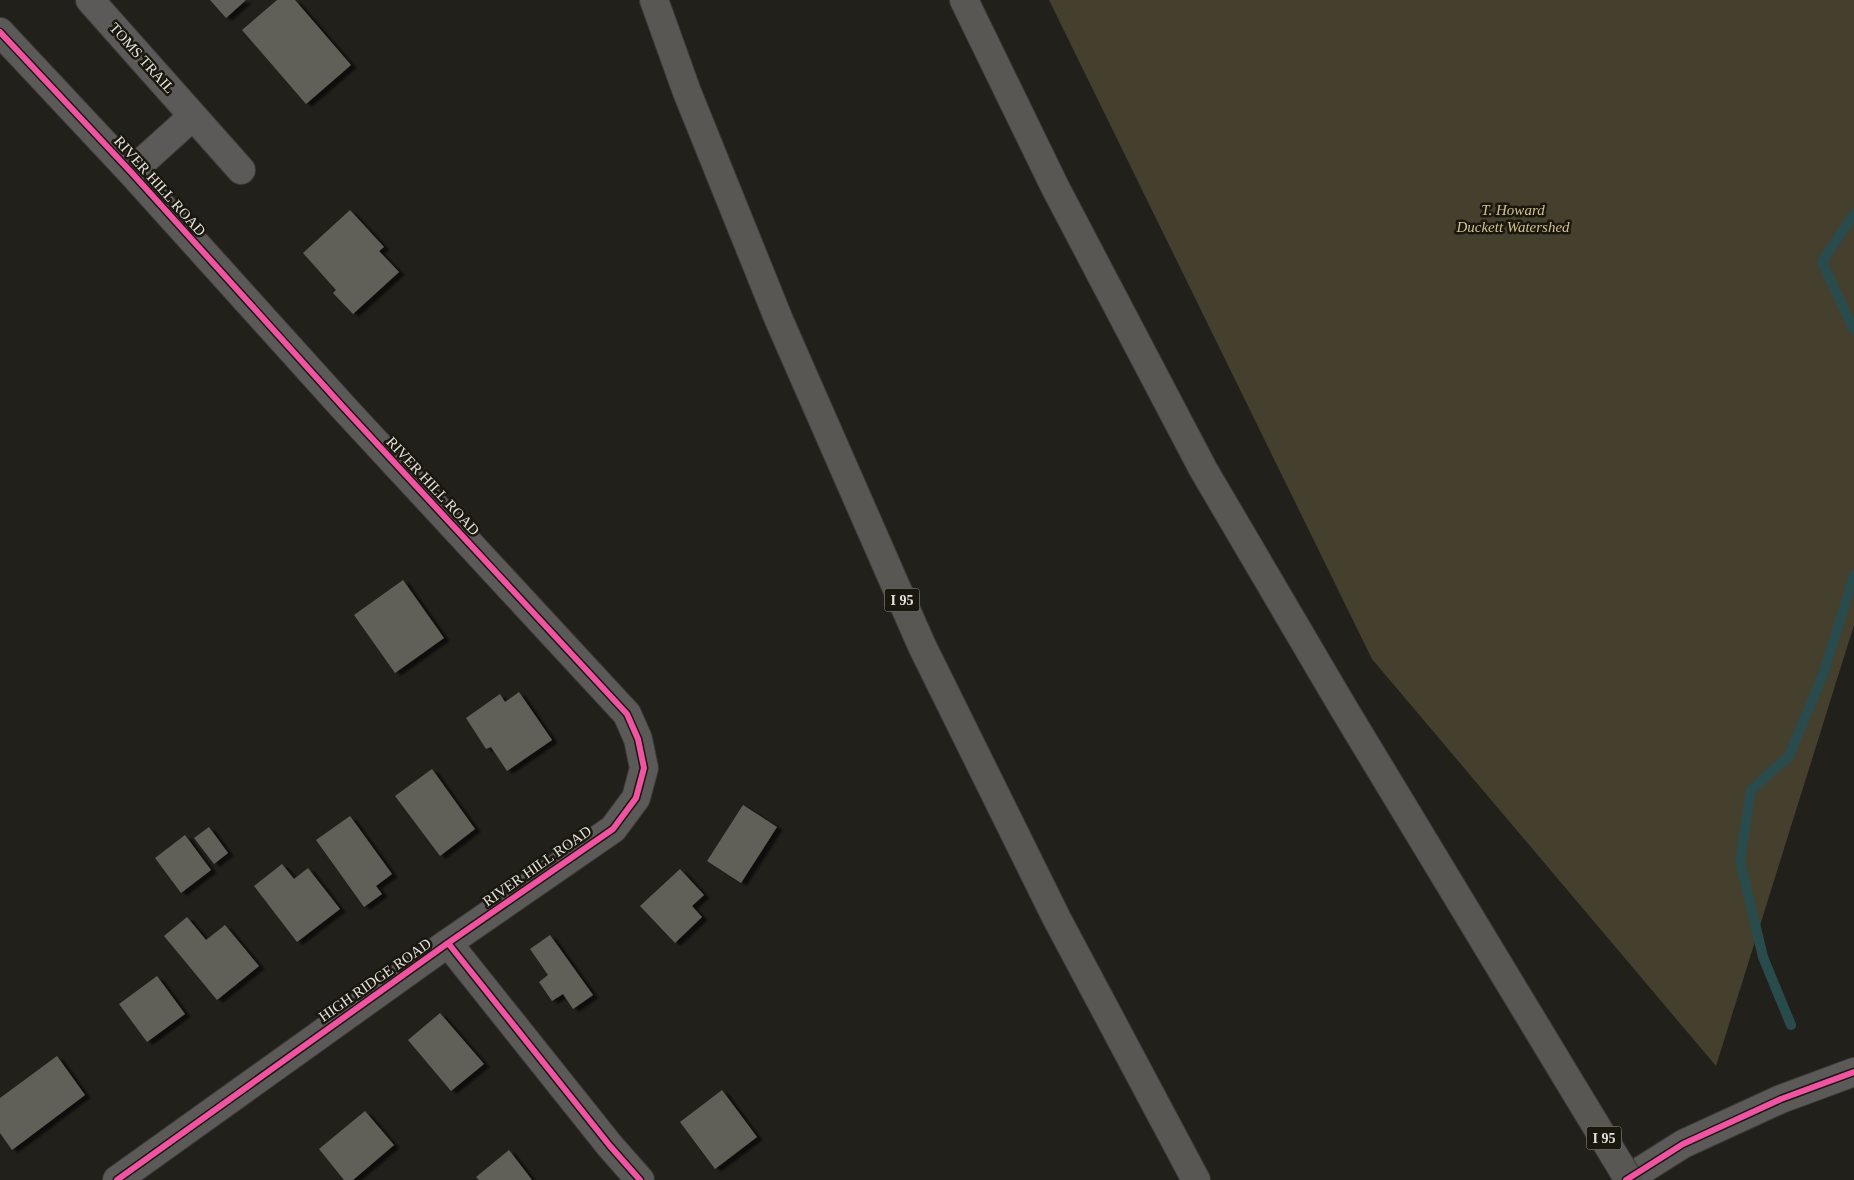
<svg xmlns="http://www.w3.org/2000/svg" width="1854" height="1180" font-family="Georgia,serif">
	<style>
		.green { fill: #453f2e }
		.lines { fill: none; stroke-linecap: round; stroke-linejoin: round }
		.stream { stroke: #2a4b4c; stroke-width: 10 }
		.building { fill: #615f58; filter: url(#shadow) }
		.minor-casing { stroke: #3b3a37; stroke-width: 30 }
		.highway-casing { stroke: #3b3a37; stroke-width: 30 }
		.minor { stroke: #5c5a58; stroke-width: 28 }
		.highway { stroke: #585754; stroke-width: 28 }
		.highway-bridge-casing { stroke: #3b3a37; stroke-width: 30; stroke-linecap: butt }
		.highway-bridge { stroke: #585754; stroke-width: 28 }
		.cycleway-casing { stroke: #1a170f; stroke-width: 9 }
		.cycleway { stroke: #f153a3; stroke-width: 6 }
		.labels { text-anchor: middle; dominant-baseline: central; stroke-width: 5; stroke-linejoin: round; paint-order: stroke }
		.shield { fill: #1a170f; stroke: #a6a49d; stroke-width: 1 }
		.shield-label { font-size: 14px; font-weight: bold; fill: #e2e0da }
		.street-label { font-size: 15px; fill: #e2e0da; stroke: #1a170f }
		.park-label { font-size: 15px; font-style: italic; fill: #d3c08c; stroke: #1a170f }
	</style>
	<defs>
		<filter id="shadow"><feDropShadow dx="5.5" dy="3" stdDeviation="1" flood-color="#0009"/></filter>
	</defs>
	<rect width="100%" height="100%" fill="#21201b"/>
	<!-- green -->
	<path class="green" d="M1049 0H1854V625L1716 1066 1372 659Z"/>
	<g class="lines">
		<!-- stream -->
		<path class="stream" d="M1854 214 1822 262 1854 330
			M1791 1025 1763 957 1740 861 1751 790 1789 756 1824 672 1854 575"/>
	</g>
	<!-- building -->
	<path class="building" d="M210 0H246L226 18Z
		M277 0H295L351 65 306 104 242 30Z
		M350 210 384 247 379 251 399 272 353 314 333 293 336 290 303 253Z
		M403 580 444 638 395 673 354 615Z
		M519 692 552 740 507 771 491 747 486 749 466 718 500 694 505 702Z
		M432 769 475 829 440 856 395 796Z
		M743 805 777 827 741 883 707 861Z
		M350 816 392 874 376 886 382 894 364 907 316 840Z
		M209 827 228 853 214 864 194 838Z
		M185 835 211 870 181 893 155 858Z
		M282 864 294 879 308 868 340 909 297 942 254 886Z
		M680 869 704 895 692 906 702 917 675 943 640 906Z
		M187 917 206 940 225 925 259 966 217 1000 164 936Z
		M550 935 593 995 573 1009 563 994 552 1001 539 982 548 975 530 949Z
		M157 976 185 1014 147 1042 119 1004Z
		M440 1013 484 1064 451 1091 408 1040Z
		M57 1056 85 1095 12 1150 0 1133V1098Z
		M722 1090 757 1137 715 1169 680 1122Z
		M365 1111 394 1145 353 1180H344L319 1149Z
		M509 1150 532 1180H479L476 1177Z"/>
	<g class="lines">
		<defs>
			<path id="minor" d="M90 0 241 170
				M0 32 131 172 343 407 627 714 638 739 644 768 636 798 613 829 448 943
				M131 172 193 116
				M117 1180 448 943 610 1146 640 1180
				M1626 1180 1683 1144 1781 1099 1854 1072"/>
			<path id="highway" d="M654 0 687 92 779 320 922 646 1057 919 1196 1180
				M964 0 1055 187 1203 469 1344 709 1578 1096"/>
		</defs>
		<!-- minor casing -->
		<use href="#minor" class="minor-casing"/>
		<!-- highway casing -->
		<use href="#highway" class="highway-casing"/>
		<!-- minor -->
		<use href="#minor" class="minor"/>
		<!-- highway -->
		<use href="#highway" class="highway"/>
		<defs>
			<path id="highway-bridge" d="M1578 1096 1629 1180"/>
		</defs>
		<!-- highway-bridge casing -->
		<use href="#highway-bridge" class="highway-bridge-casing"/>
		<!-- highway-bridge -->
		<use href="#highway-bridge" class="highway-bridge"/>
		<defs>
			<path id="cycleway" d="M0 32 131 172 343 407 627 714 638 739 644 768 636 798 613 829 448 943
				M117 1180 448 943 610 1146 640 1180
				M1626 1180 1683 1144 1781 1099 1854 1072"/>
		</defs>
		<!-- cycleway casing -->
		<use href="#cycleway" class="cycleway-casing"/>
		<!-- cycleway -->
		<use href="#cycleway" class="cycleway"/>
	</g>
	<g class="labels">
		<!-- shield labels -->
		<g class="shield">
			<rect x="884.5" y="588.5" width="35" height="23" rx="4"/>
			<rect x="1586.5" y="1126.5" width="35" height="23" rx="4"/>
		</g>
		<g class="shield-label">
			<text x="902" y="600">I 95</text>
			<text x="1604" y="1138">I 95</text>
		</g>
		<!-- street labels -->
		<g class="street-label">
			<text transform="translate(142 58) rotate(48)">TOMS TRAIL</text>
			<text transform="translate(160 186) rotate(48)">RIVER HILL ROAD</text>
			<text transform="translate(433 486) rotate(47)">RIVER HILL ROAD</text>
			<text transform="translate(537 866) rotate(-35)">RIVER HILL ROAD</text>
			<text transform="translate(375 980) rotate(-35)">HIGH RIDGE ROAD</text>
		</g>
		<!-- park labels -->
		<g class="park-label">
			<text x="1513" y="210">T. Howard<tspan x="1513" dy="17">Duckett Watershed</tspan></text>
		</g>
	</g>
</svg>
